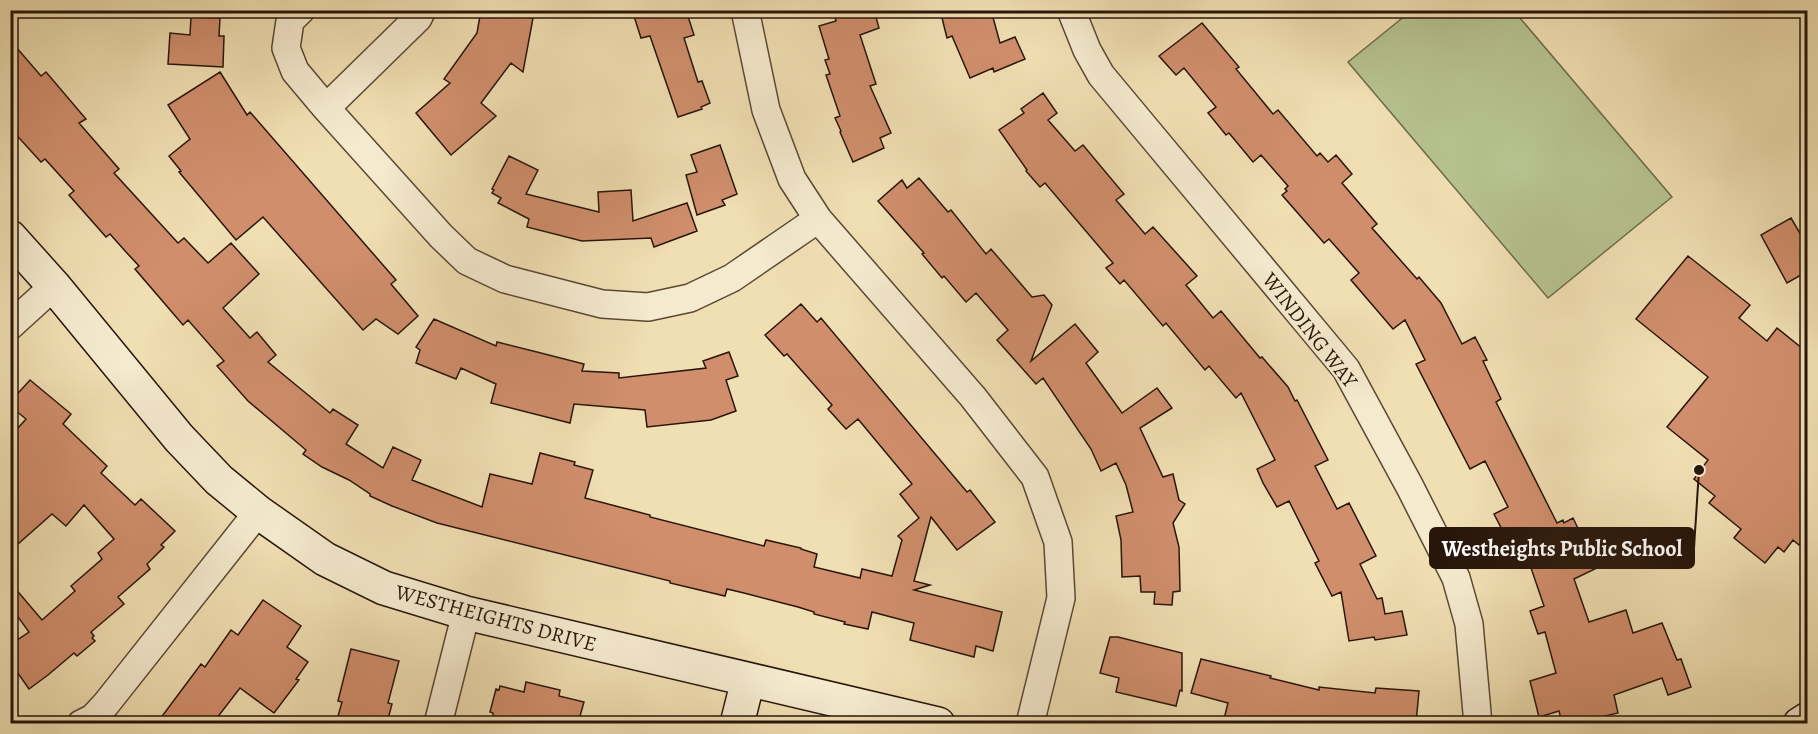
<svg xmlns="http://www.w3.org/2000/svg" width="1818" height="734" font-family="Alegreya,serif">
	<style>
		.green { fill: #b6c28f; stroke: #6f6c4d; stroke-width: 1.5 }
		.building { fill: #d08e6c; stroke: #28160b; stroke-width: 1.5 }
		.lines { fill: none; stroke-linecap: round; stroke-linejoin: round }
		.street-casing { stroke: #5a4835; stroke-width: 30 }
		.secondary-casing { stroke: #28160b; stroke-width: 36 }
		.street { stroke: #f5eace; stroke-width: 27 }
		.secondary { stroke: #f5eace; stroke-width: 33 }
		.labels { text-anchor: middle; dominant-baseline: central; stroke-width: 4.5; stroke-linejoin: round; paint-order: stroke }
		.street-label { font-size: 21px; fill: #28160b; stroke: #f5eace }
		.leader { fill: none; stroke: #28160b; stroke-width: 2 }
		.callout-dot { fill: #28160b; stroke: #f5eace; stroke-width: 2 }
		.callout { fill: #28160b; stroke: #28160b; stroke-width: 2 }
		.callout-label { font-size: 22px; text-anchor: middle; font-weight: bold; fill: #fff }
	</style>
	<rect width="100%" height="100%" fill="#f0dfb3"/>
	<filter id="stains"><feTurbulence type="fractalNoise" baseFrequency=".00333" numOctaves="4"/><feColorMatrix values="0 0 0 0 .2 0 0 0 0 .09 0 0 0 0 .02 0 0 0 .5 -.17"/></filter>
	<radialGradient id="worn" r=".72"><stop offset=".6" stop-color="#630" stop-opacity="0"/><stop offset="1" stop-color="#630" stop-opacity=".3"/></radialGradient>
	<!-- green -->
	<path class="green" d="M1411 11H1514L1672 197 1548 298 1348 62Z"/>
	<!-- building -->
	<path class="building" d="M481 10H516L515 15 533 18 523 72 511 63 481 103 496 116 451 155 416 113 450 83 444 79 477 33Z
		M632 10H686L694 35 684 38 698 82 702 81 710 103 701 107 702 109 678 117 650 36 641 38Z
		M833 10H874L879 28 860 35 876 84 870 86 891 133 880 138 884 148 853 162 840 132 841 131 835 118 840 116 826 75 830 74 825 60 829 59 819 26 836 21Z
		M940 10H991L1000 43 1015 37 1025 59 994 72 993 68 970 78 952 36 947 38Z
		M191 17 220 18 219 36H224L223 67 168 64 170 33 190 35Z
		M1202 23 1239 67 1236 69 1273 114 1278 110 1317 156 1320 153 1328 162 1336 155 1352 174 1342 183 1377 224 1372 228 1417 279 1419 277 1441 303 1462 344 1475 337 1487 360 1483 361 1501 399 1496 402 1557 523 1563 520 1564 523 1573 518 1597 568 1574 579 1589 622 1626 610 1633 633 1662 623 1677 660 1681 659 1691 687 1668 695 1662 678 1614 695 1618 713 1575 723H1562L1559 711 1539 717 1530 681 1556 673 1545 632 1538 634 1530 611 1544 606 1529 562 1521 566 1494 514 1508 507 1485 461 1470 469 1416 364 1425 360 1405 320 1393 329 1351 280 1359 273 1329 239 1324 243 1282 195 1287 191 1285 189 1288 186 1261 155 1253 162 1229 133 1226 135 1208 113 1216 107 1184 68 1176 75 1159 56Z
		M10 40 41 76 46 72 86 119 79 123 119 169 114 173 178 243 184 238 208 263 231 243 259 274 223 308 250 338 257 332 276 355 268 362 330 413 333 409 358 425 346 444 383 468 393 447 421 460 412 480 482 507 490 474 532 484 540 453 575 462 574 465 593 470 585 498 650 515V517L764 546 766 540 801 548V549L817 554 814 567 860 578 862 569 892 576 902 540 898 536 919 518 900 494 912 484 858 419 846 429 828 409 832 405 787 354 784 356 765 335 801 304 817 322 821 318 967 492 970 490 995 522 957 550 931 517 914 581 930 585 914 590 1002 612 993 651 976 646 974 657 910 640 914 623 872 612 868 629 844 624 845 622 814 614V612L798 607 744 593 727 589 725 596 670 583V581L437 523 392 506 370 496V494L349 480 322 467 303 454 306 450 248 401 217 366 224 361 188 320 183 325 135 269 139 266 126 252 110 234 106 237 69 195 74 191 45 159 41 162 10 128Z
		M220 72 247 115 250 112 396 280 391 284 418 316 398 334 376 319 363 330 263 217 236 240 179 172 181 171 169 156 190 139 168 105Z
		M1043 93 1057 113 1048 120 1075 151 1083 145 1124 194 1116 200 1145 234 1153 227 1197 276 1186 285 1213 318 1221 311 1260 358 1262 357 1288 387 1295 401 1297 400 1328 460 1315 466 1337 509 1349 503 1376 556 1360 564 1377 599 1382 598 1385 614 1402 611 1407 635 1375 640 1374 637 1349 641 1341 592 1332 596 1315 563 1319 561 1289 501 1277 507 1263 483 1257 469 1275 460 1241 393 1236 398 1209 366 1205 370 1166 323 1163 326 1124 280 1120 284 1106 268 1113 263 1045 183 1040 187 1026 171 1027 170 999 130 1024 113 1021 109Z
		M720 145 737 194 722 200 725 205 697 215 686 175 697 172 691 155Z
		M509 156 538 170 526 194 599 212 598 192 631 190 633 221 687 203 697 231 654 247 651 238 582 241 527 227 529 219 498 203 501 198 492 193 494 190 492 189Z
		M919 178 948 212 951 210 986 254 991 249 1032 297 1044 295 1052 305 1031 361 1075 324 1098 352 1086 363 1122 413 1157 388 1172 408 1140 428 1163 477 1173 474 1179 500 1185 504 1173 523 1179 547 1180 591 1173 592 1172 605 1154 604 1155 592H1141L1140 576 1122 577 1121 540 1116 516 1133 512 1126 485 1116 463 1101 471 1091 449 1043 378 1036 384 997 340 1008 330 976 293 966 302 944 276 942 278 922 254 924 253 878 201 902 180 907 188Z
		M1791 218 1808 247V271L1787 283 1761 235Z
		M1688 256 1750 305 1739 318 1767 341 1777 328 1808 353V534L1799 545 1793 540 1784 552 1778 547 1765 563 1734 538 1741 529 1709 503 1715 496 1694 479 1708 460 1667 427 1708 377 1636 319Z
		M434 319 496 346 497 342 537 352 584 364 582 371 619 373V378L706 368 703 361 729 352 738 376 726 380 736 411 711 420 647 427 645 410 574 404 570 423 491 403 496 384 461 368 456 379 416 363 420 350 416 347Z
		M30 380 71 414 63 424 107 466 101 473 135 505 141 499 175 531 161 545 164 547 147 564 150 569 118 597 124 604 91 632 94 636 92 638 95 641 77 656 74 653 48 675 29 689 10 662V645L29 632 10 606V590L14 587 42 620 75 591 71 586 102 559 98 553 114 539 84 505 66 526 52 514 10 551V437L26 419 10 406V402Z
		M263 600 301 626 287 647 308 662 296 679 299 680 274 713 240 688 213 723H157L201 664 205 667 231 630 238 635Z
		M1110 637H1118L1182 653V691L1180 690 1176 706 1116 692 1119 678 1100 673Z
		M351 649 399 661 388 703 392 704 387 723H336L342 702 338 701Z
		M1201 659 1271 676 1270 678 1319 690V687L1375 693 1376 688 1419 691 1416 723H1243L1224 719 1228 703 1191 693Z
		M526 682 560 690 559 696 584 702 578 723H523L493 716V713L490 712 496 689 499 690 500 686 524 692Z"/>
	<g class="lines">
		<defs>
			<path id="street" d="M301 10 290 21 286 48 295 71 326 108 441 236 467 261 505 279 602 304 648 307 690 298 732 278 818 219
				M745 10 766 110 792 179 818 219 973 397 1035 477 1058 542 1061 598 1030 724
				M1071 10 1087 50 1101 75 1346 369 1410 487 1456 578 1469 624 1478 724
				M326 108 418 18 422 10
				M10 326 54 286
				M81 724 93 718 106 704 258 512
				M438 724 466 613"/>
			<path id="secondary" d="M10 237 54 286 179 438 219 480 258 512 325 559 384 588 466 613 938 724
				M737 724 748 680
				M1800 724 1808 719"/>
		</defs>
		<!-- street casing -->
		<use href="#street" class="street-casing"/>
		<!-- secondary casing -->
		<use href="#secondary" class="secondary-casing"/>
		<!-- street -->
		<use href="#street" class="street"/>
		<!-- secondary -->
		<use href="#secondary" class="secondary"/>
	</g>
	<g class="labels">
		<!-- street labels -->
		<g class="street-label">
			<text transform="translate(1310 330) rotate(52)">WINDING WAY</text>
			<text transform="translate(496 618) rotate(15)">WESTHEIGHTS DRIVE</text>
		</g>
	</g>
	<!-- callouts -->
	<path class="leader" d="M1699 470L1694 548"/>
	<circle class="callout-dot" cx="1699" cy="470" r="6"/>
	<rect class="callout" x="1430" y="528" width="264" height="40" rx="6"/>
	<g class="callout-label">
		<text x="1562" y="556">Westheights Public School</text>
	</g>
	<!-- margin -->
	<rect width="1818" height="734" fill="none" stroke="#f0dfb3" stroke-width="36"/>
	<rect x="12" y="12" width="1794" height="710" fill="none" stroke="#28160b" stroke-width="3"/>
	<rect x="18" y="18" width="1782" height="698" fill="none" stroke="#28160b" stroke-width="1.5"/>
	<rect width="100%" height="100%" filter="url(#stains)"/>
	<rect width="100%" height="100%" fill="url(#worn)"/>
</svg>
